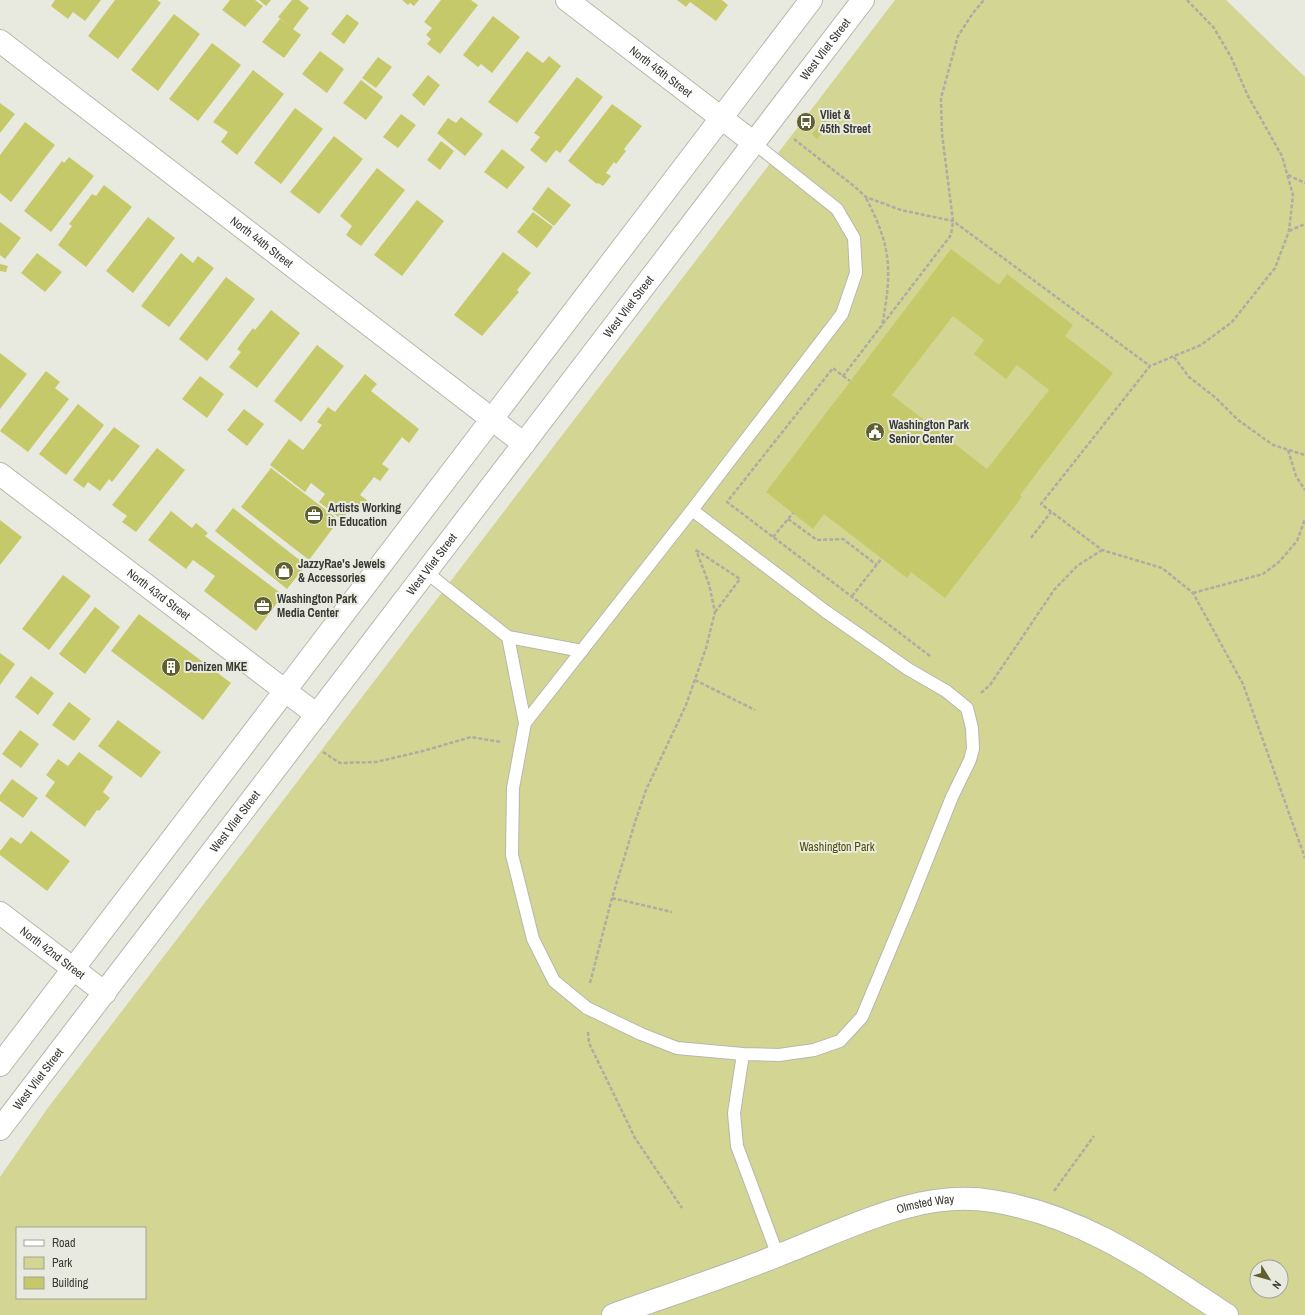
<svg xmlns="http://www.w3.org/2000/svg" width="1305" height="1315" font-family="'Archivo Narrow',sans-serif">
	<style>
		.green { fill: #d3d693; fill-rule: evenodd }
		.building { fill: #c6c969; fill-rule: evenodd }
		.lines { fill: none; stroke-linecap: round; stroke-linejoin: round }
		.service-casing { stroke: #b6b7ad; stroke-width: 14 }
		.minor-casing { stroke: #b6b7ad; stroke-width: 24 }
		.tertiary-casing { stroke: #b6b7ad; stroke-width: 24 }
		.path { stroke: #acada4; stroke-width: 2.5; stroke-dasharray: 4 2; stroke-linecap: butt }
		.service { stroke: #fff; stroke-width: 12 }
		.minor { stroke: #fff; stroke-width: 22 }
		.tertiary { stroke: #fff; stroke-width: 22 }
		.labels { text-anchor: middle; dominant-baseline: central; stroke-width: 4; stroke-linejoin: round; paint-order: stroke }
		.street-label { font-size: 12px; fill: #383834; stroke: #e9eadf }
		.poi-label { font-size: 12px; font-weight: bold; fill: #383834; stroke: #e9eadf; text-anchor: start }
		.park-label { font-size: 12px; fill: #4e4f02; stroke: #e9eadf }
	</style>
	<rect width="100%" height="100%" fill="#e9eadf"/>
	<!-- green -->
	<path class="green" d="M895 0H1226L1305 77V1315H0V1177L47 1109ZM17 1228H145V1298H17ZM1257 1267H1281V1291H1257Z"/>
	<!-- building -->
	<path class="building" d="M55 0H101L85 21 73 12 68 19 51 6Z
		M115 0H157L161 3 118 59 88 36Z
		M230 0H255L263 6 245 27 222 10Z
		M259 0H271L266 6Z
		M292 0H299L309 8 293 29 301 35 284 58 262 42 280 19 291 27 278 17Z
		M402 0H419L414 6 410 3 408 5Z
		M441 0H471L478 5 440 54 427 44 431 39 426 35 432 28 424 22Z
		M677 0H722L728 5 716 21 690 2 686 7Z
		M174 14 200 34 158 91 131 70Z
		M347 14 359 23 344 44 331 34Z
		M493 16 520 37 492 73 481 64 478 67 463 55Z
		M212 43 241 65 198 121 169 99Z
		M320 51 344 69 327 93 302 74Z
		M527 51 543 63 549 56 561 66 517 123 488 102Z
		M378 57 392 67 376 88 362 78Z
		M253 70 284 94 237 155 221 142 228 132 213 122Z
		M428 75 440 85 424 106 412 95Z
		M577 77 603 97 560 153 556 150 546 163 530 150 540 137 534 133Z
		M361 80 383 97 366 120 343 103Z
		M0 103 15 114 0 133Z
		M612 104 642 126 624 149 626 151 616 164 614 162 606 173 611 176 603 186 598 183 597 184 568 161Z
		M295 108 323 129 281 184 254 163Z
		M401 114 416 125 398 148 383 137Z
		M461 117 483 134 465 156 437 133 448 118 456 123Z
		M824 119 829 124 817 139 812 134Z
		M25 122 55 145 11 202 0 193V155Z
		M334 136 363 159 319 214 290 192Z
		M441 141 454 151 440 170 427 160Z
		M502 149 525 167 507 189 484 172Z
		M69 157 94 176 51 232 24 211 62 161 64 163Z
		M377 168 405 190 361 246 346 235 352 226 340 216Z
		M104 185 132 207 86 267 58 245 72 226 69 224 92 194 96 196Z
		M548 187 571 205 554 226 532 209Z
		M417 200 444 221 402 276 374 255Z
		M533 212 553 227 537 248 517 232Z
		M148 217 175 238 133 293 106 271Z
		M0 222 21 238 5 259 0 255Z
		M951 249 999 285 1007 274 1073 325 1065 336 1113 373 1020 495 1022 497 945 598 911 572 907 578 824 514 813 529 766 492ZM953 316 984 340 974 354 1006 379 1017 365 1049 390 987 469 892 395Z
		M503 252 531 273 517 290 519 292 482 336 454 315Z
		M37 253 62 272 45 292 21 273Z
		M181 253 193 263 198 256 214 268 169 327 141 306Z
		M0 264 8 266 6 272 0 271Z
		M226 277 255 299 207 361 179 339Z
		M271 310 300 333 257 388 229 367 241 352 237 349 253 328 255 330Z
		M317 345 344 366 301 422 274 401Z
		M0 353 27 374 0 409Z
		M46 371 60 382 55 388 69 399 28 452 0 431Z
		M365 374 377 384 371 391 419 429 409 443 402 437 382 464 389 469 380 481 374 477 360 495 367 500 356 513 350 508 342 520 319 502 325 494 311 483 305 492 270 465 289 439 303 450 322 425 317 422 328 407 335 412Z
		M200 376 224 394 207 418 182 399Z
		M78 404 104 425 66 475 39 454Z
		M244 409 264 424 247 446 227 430Z
		M114 427 140 446 112 482 109 479 100 491 88 482 84 488 73 480Z
		M157 448 185 470 136 532 122 522 127 516 112 505Z
		M271 468 339 520 309 560 241 507Z
		M233 508 306 565 287 589 215 531Z
		M171 511 192 528 196 523 208 533 205 536 283 595 256 631 204 591 215 576 193 560 186 569 148 540Z
		M0 520 22 537 0 565Z
		M63 575 91 596 49 650 22 629Z
		M95 607 120 627 85 674 59 654Z
		M139 614 231 683 203 720 111 651Z
		M0 653 15 664 0 685Z
		M31 676 54 693 38 715 15 697Z
		M69 702 91 719 74 741 52 725Z
		M118 720 161 752 141 778 98 746Z
		M20 730 39 744 21 768 2 754Z
		M79 752 113 777 103 792 110 798 99 811 97 810 85 827 45 796 55 782 46 775 58 759 68 766Z
		M12 779 38 798 23 818 0 801V795Z
		M31 831 70 861 47 891 0 855V851L11 837 21 844Z"/>
	<g class="lines">
		<defs>
			<path id="service" d="M754 143 837 209 854 238 856 273 842 314 692 510 525 723 513 788 512 855 533 939 554 981 587 1008 641 1034 677 1048 743 1054 734 1113 737 1146 778 1256
				M692 510 825 611 908 669 946 691 967 708 972 728 973 749 970 760 952 797 908 907 862 1017 840 1041 814 1050 779 1055 743 1054
				M426 572 508 637 582 651
				M508 637 525 723"/>
			<g id="minor">
				<path id="s1" d="M567 0 754 143"/>
				<path id="s2" d="M0 41 524 444"/>
				<path id="s3" d="M0 474 317 715"/>
				<path id="s4" d="M0 913 105 993"/>
			</g>
			<g id="tertiary">
				<path d="M0 1065 811 0"/>
				<path id="s5" d="M0 1129 863 0"/>
				<path id="s6" d="M613 1315C669 1295 725 1277 779 1255 847 1229 918 1189 992 1201 1083 1215 1152 1266 1227 1315"/>
			</g>
		</defs>
		<!-- service casing -->
		<use href="#service" class="service-casing"/>
		<!-- minor casing -->
		<use href="#minor" class="minor-casing"/>
		<!-- tertiary casing -->
		<use href="#tertiary" class="tertiary-casing"/>
		<!-- path -->
		<path class="path" d="M1187 0 1214 28 1231 57 1248 96 1282 156 1293 195 1289 231 1275 268 1232 322 1201 345 1150 366 1041 504 1102 550 1162 568 1193 593 1243 684 1305 858
			M794 139 855 187 866 197 901 210 953 221 1150 366
			M1288 175 1305 183
			M866 198C892 248 892 271 882 326
			M1289 231 1305 224
			M1174 357 1189 377 1216 398 1238 420 1273 445 1305 455
			M843 376 850 381
			M1288 450 1296 476 1305 490
			M788 519 817 540 843 539 877 565
			M773 537 793 513
			M1031 538 1051 512
			M696 550 740 579 715 612
			M1193 593 1263 574 1279 562 1297 541 1305 519
			M852 596 882 558
			M930 656 727 502 833 368 843 376 951 235 953 221 942 134 941 98 958 36 973 13 984 0
			M695 680 755 710
			M981 693 990 685 1054 590 1077 566 1102 550
			M323 752 340 763 376 762 423 751 471 737 501 742
			M612 898 672 912
			M590 983 612 898 636 819 646 790 686 705 706 648 715 612 709 584 696 550
			M588 1032 589 1043 635 1138 682 1208
			M1054 1191 1094 1136"/>
		<!-- service -->
		<use href="#service" class="service"/>
		<!-- minor -->
		<use href="#minor" class="minor"/>
		<!-- tertiary -->
		<use href="#tertiary" class="tertiary"/>
	</g>
	<!-- icons -->
	<defs>
		<symbol id="bus-disc" viewBox="-11 -11 22 22"><circle r="9.5" fill="#5f602e" stroke="#e9eadf"/><path d="M-5-6H5V4H4V6H2V4H-2V6H-4V4H-5ZM-3.5-4V0h7V-4ZM-3.5 1.2v1.5H-2V1.2ZM2 1.2v1.5H3.5V1.2Z" fill="#fff"/></symbol>
		<symbol id="civic-disc" viewBox="-11 -11 22 22"><circle r="9.5" fill="#5f602e" stroke="#e9eadf"/><path d="M-.6-6.5H3V-4.5H.6V-3L4-1V1h2V6H-6V1h2V-1L-.6-3ZM-1.2 2.5V6h2.4V2.5Z" fill="#fff"/></symbol>
		<symbol id="office-disc" viewBox="-11 -11 22 22"><circle r="9.5" fill="#5f602e" stroke="#e9eadf"/><path d="M-6-3h4V-5.5h4V-3h4V5H-6ZM-1-4.5V-3h2v-1.5ZM-6 0V1H6V0Z" fill="#fff"/></symbol>
		<symbol id="shop-disc" viewBox="-11 -11 22 22"><circle r="9.5" fill="#5f602e" stroke="#e9eadf"/><path d="M-5-2.5h2.3a2.7 3.5 0 0 1 5.4 0H5L5.5 6h-11ZM-1.5-2.5h3a1.5 2.3 0 0 0-3 0Z" fill="#fff"/></symbol>
		<symbol id="building-disc" viewBox="-11 -11 22 22"><circle r="9.5" fill="#5f602e" stroke="#e9eadf"/><path d="M-4-6H4V6H1V3H-1V6H-4ZM-2.5-4.3h1.7v1.8h-1.7ZM.8-4.3h1.7v1.8H.8ZM-2.5-1h1.7V.8h-1.7ZM.8-1h1.7V.8H.8Z" fill="#fff"/></symbol>
	</defs>
	<g fill-rule="evenodd">
		<use href="#bus-disc" x="795" y="111" width="22" height="22"/>
		<use href="#civic-disc" x="864" y="421" width="22" height="22"/>
		<use href="#office-disc" x="303" y="504" width="22" height="22"/>
		<use href="#shop-disc" x="273" y="560" width="22" height="22"/>
		<use href="#office-disc" x="252" y="595" width="22" height="22"/>
		<use href="#building-disc" x="160" y="656" width="22" height="22"/>
	</g>
	<g class="labels">
		<!-- street labels -->
		<g class="street-label">
			<text stroke="none"><textPath href="#s5" startOffset="1359">West Vliet Street</textPath></text>
			<text stroke="none"><textPath href="#s1" startOffset="118">North 45th Street</textPath></text>
			<text stroke="none"><textPath href="#s2" startOffset="330">North 44th Street</textPath></text>
			<text stroke="none"><textPath href="#s5" startOffset="1035">West Vliet Street</textPath></text>
			<text stroke="none"><textPath href="#s5" startOffset="711">West Vliet Street</textPath></text>
			<text stroke="none"><textPath href="#s3" startOffset="199">North 43rd Street</textPath></text>
			<text stroke="none"><textPath href="#s5" startOffset="387">West Vliet Street</textPath></text>
			<text stroke="none"><textPath href="#s4" startOffset="66">North 42nd Street</textPath></text>
			<text stroke="none"><textPath href="#s5" startOffset="63">West Vliet Street</textPath></text>
			<text stroke="none"><textPath href="#s6" startOffset="332">Olmsted Way</textPath></text>
		</g>
		<!-- poi labels -->
		<g class="poi-label">
			<text x="820" y="115">Vliet &amp;<tspan x="820" dy="14">45th Street</tspan></text>
			<text x="889" y="425">Washington Park<tspan x="889" dy="14">Senior Center</tspan></text>
			<text x="328" y="508">Artists Working<tspan x="328" dy="14">in Education</tspan></text>
			<text x="298" y="564">JazzyRae's Jewels<tspan x="298" dy="14">&amp; Accessories</tspan></text>
			<text x="277" y="599">Washington Park<tspan x="277" dy="14">Media Center</tspan></text>
			<text x="185" y="667">Denizen MKE</text>
		</g>
		<!-- park labels -->
		<g class="park-label">
			<text x="837" y="847">Washington Park</text>
		</g>
	</g>
	<!-- legend -->
	<rect x="16" y="1227" width="130" height="72" fill="#e9eadf" stroke="#a2a39b"/>
	<rect x="24" y="1240" width="20" height="6" fill="#ffffff" stroke="#a2a39b"/>
	<text x="52" y="1247" font-size="12" fill="#383834">Road</text>
	<rect x="24" y="1257" width="20" height="12" fill="#d3d693" stroke="#a2a39b"/>
	<text x="52" y="1267" font-size="12" fill="#383834">Park</text>
	<rect x="24" y="1277" width="20" height="12" fill="#c6c969" stroke="#a2a39b"/>
	<text x="52" y="1287" font-size="12" fill="#383834">Building</text>
	<!-- north arrow -->
	<g transform="translate(1269 1279) rotate(127)"><circle r="19" fill="#e9eadf" stroke="#a2a39b"/>
	<path d="M0-3L7 15L0 10L-7 15Z" fill="#5f602e"/>
	<text y="-6" font-size="11" font-weight="bold" text-anchor="middle" fill="#383834">N</text>
	</g>
</svg>
